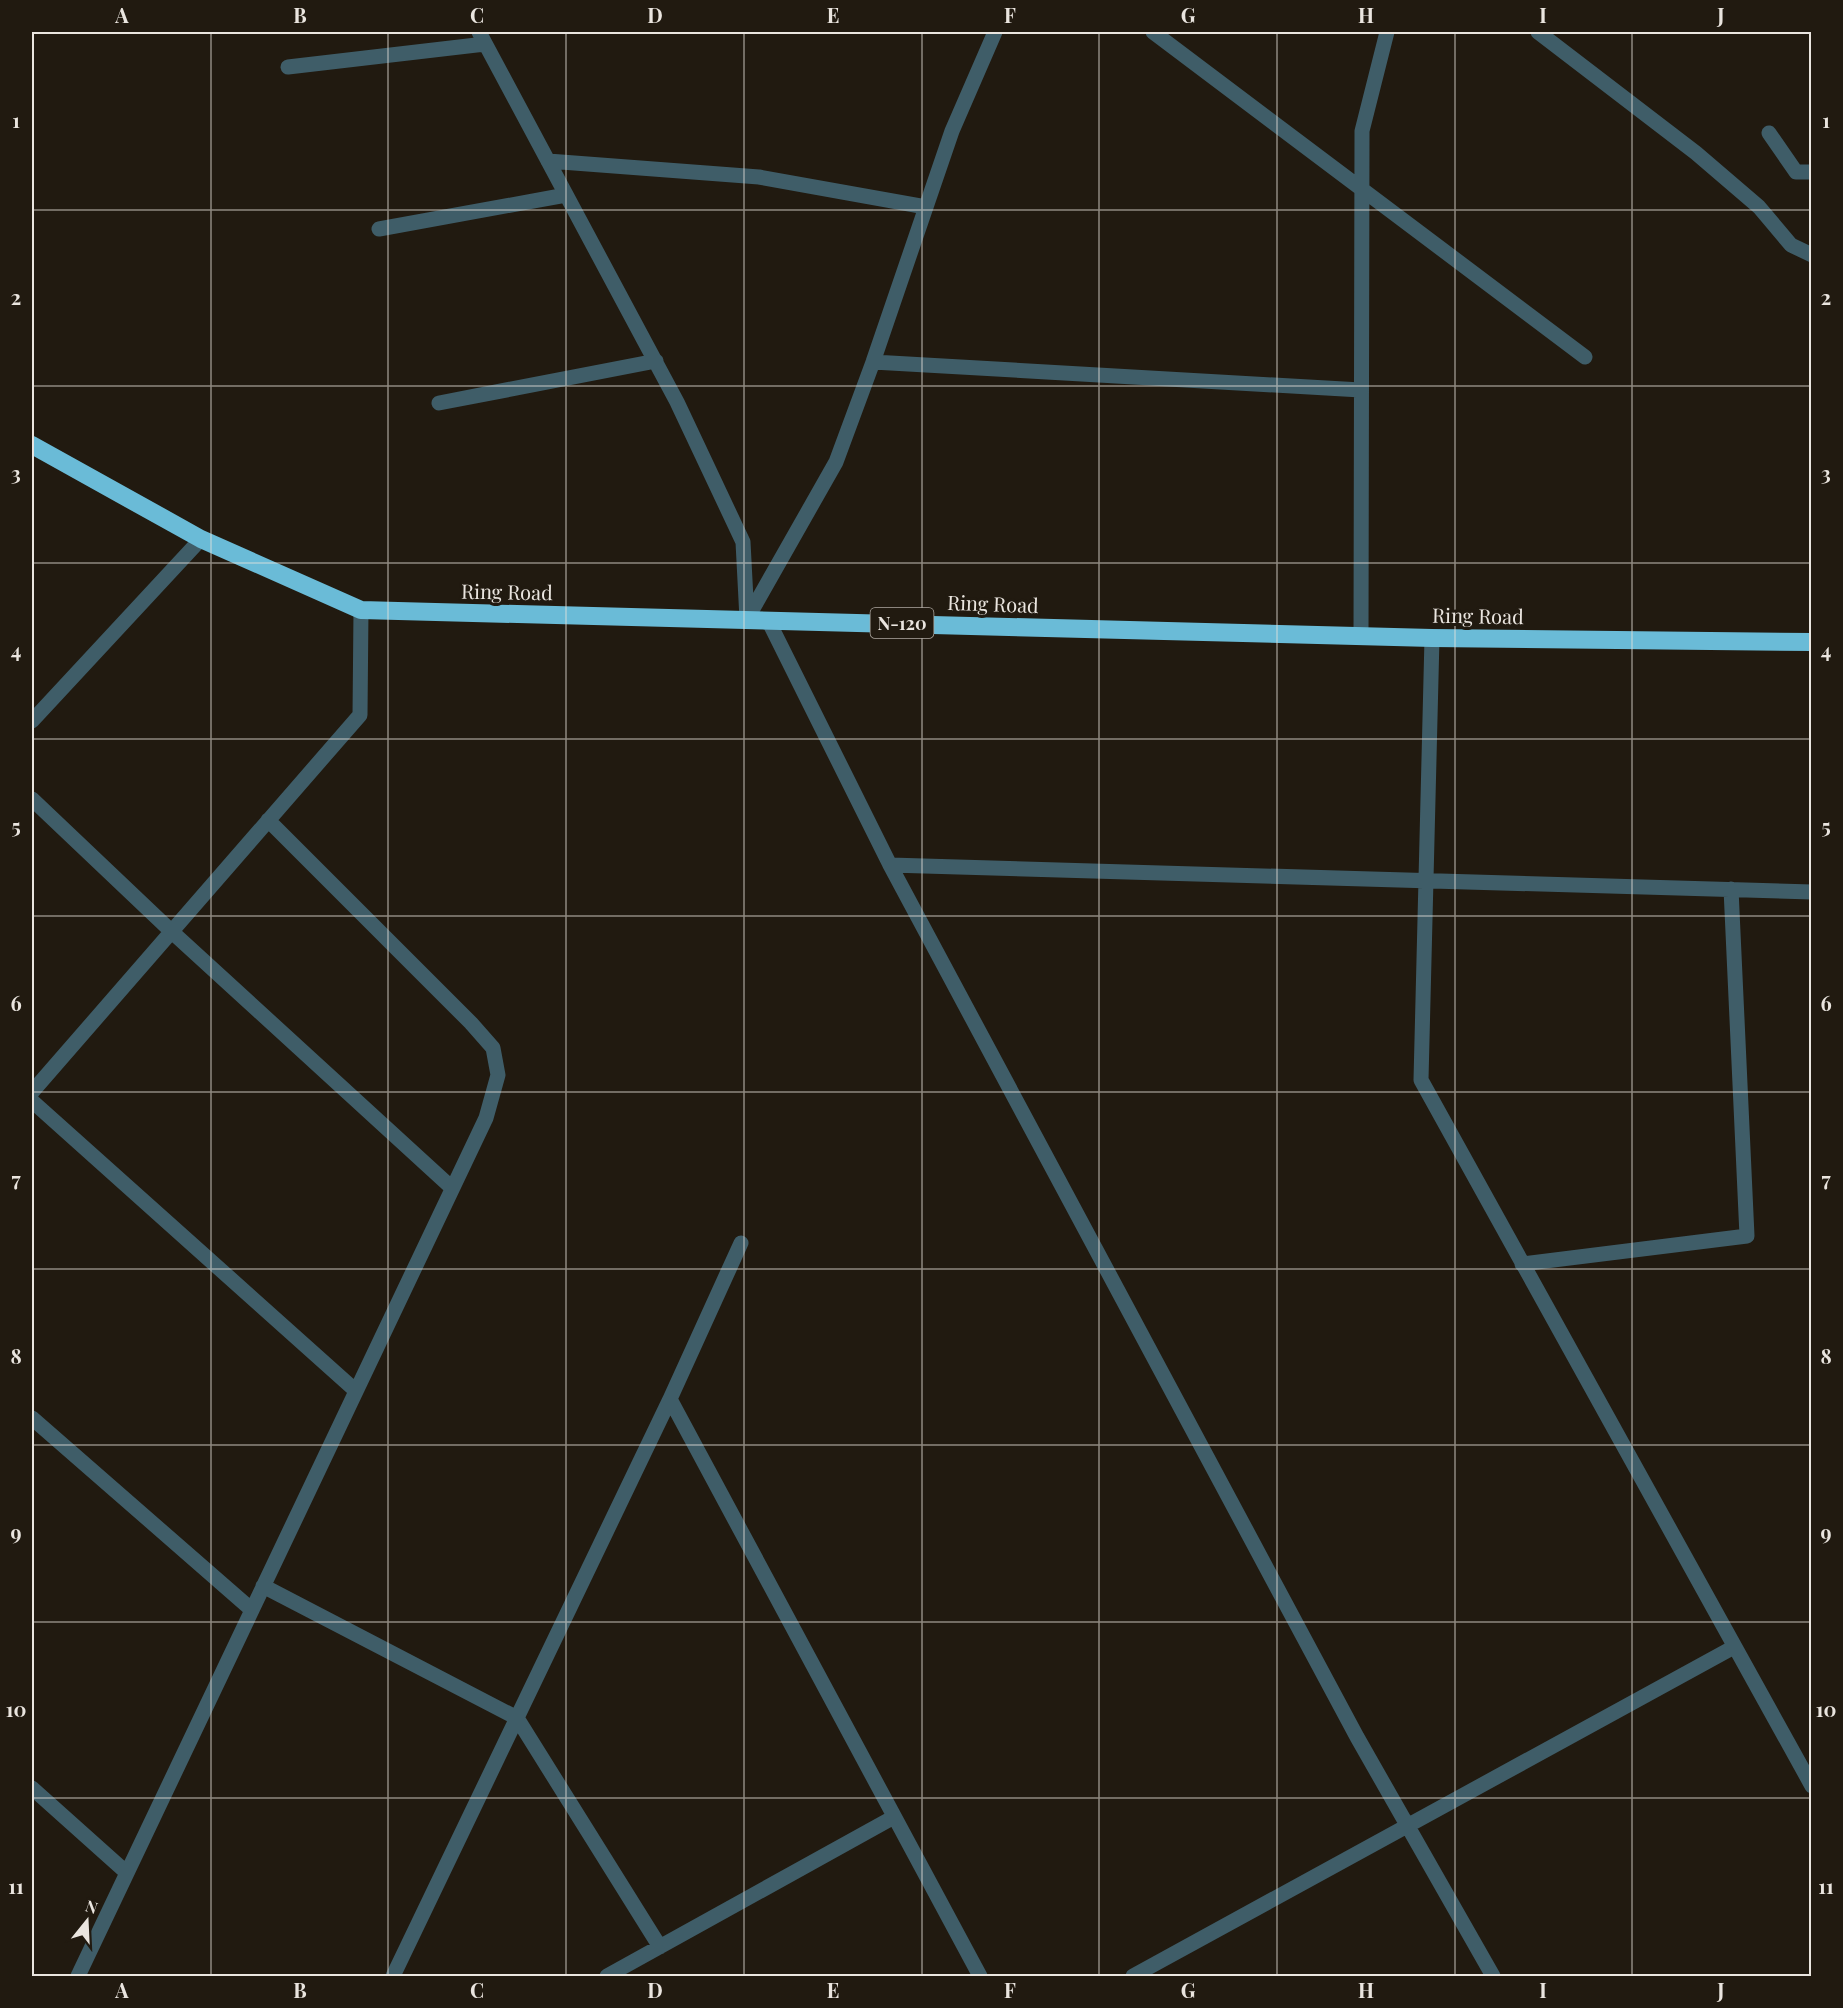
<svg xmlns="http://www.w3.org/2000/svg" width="1843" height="2008" font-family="'Playfair Display',serif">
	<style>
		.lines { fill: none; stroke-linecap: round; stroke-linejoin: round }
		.minor { stroke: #3f5d68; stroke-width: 15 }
		.highway { stroke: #6abbd7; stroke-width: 18 }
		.grid { fill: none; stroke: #eae5df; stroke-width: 1.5; stroke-opacity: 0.55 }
		.labels { text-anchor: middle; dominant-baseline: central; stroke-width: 6; stroke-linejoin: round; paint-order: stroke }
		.shield { fill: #211a10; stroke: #aea8a1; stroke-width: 1.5 }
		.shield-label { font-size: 18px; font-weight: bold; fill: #eae5df }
		.street-label { font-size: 20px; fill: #eae5df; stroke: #211a10 }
		.neatline { fill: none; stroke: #eae5df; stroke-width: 2 }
		.grid-label { font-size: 20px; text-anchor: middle; font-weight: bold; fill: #eae5df }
	</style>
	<rect width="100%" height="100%" fill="#211a10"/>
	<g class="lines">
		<!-- minor -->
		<path class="minor" d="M479 32 677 402 743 542 747 619
			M1153 32 1585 357
			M1538 32 1696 153 1759 207 1791 245 1812 255
			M288 67 485 44
			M1769 133 1796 172H1812
			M548 161 759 177 926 207
			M379 229 566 195
			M873 362 1361 390
			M439 403 656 361
			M747 619 836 462 873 362 952 131 995 32
			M768 620 890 865 1357 1737 1493 1976
			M1361 636 1362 131 1387 32
			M1432 638 1421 1080 1812 1786
			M32 721 201 539
			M32 799 171 931 452 1188
			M890 865 1812 892
			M32 1092 360 715 361 610
			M32 1101 356 1391
			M1522 1264 1747 1236 1731 889
			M670 1399 741 1243
			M32 1418 252 1610
			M263 1586 517 1718 660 1947
			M32 1788 127 1873
			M78 1976 486 1118 498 1075 493 1048 471 1023 268 820
			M393 1976 670 1399 980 1976
			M607 1976 894 1817
			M1133 1976 1734 1647"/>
		<!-- highway -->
		<path class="highway" d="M32 445 201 539 361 610 1432 638 1812 642"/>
	</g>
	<!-- grid -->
	<path class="grid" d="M211 32V1976M388 32V1976M566 32V1976M744 32V1976M922 32V1976M1099 32V1976M1277 32V1976M1455 32V1976M1632 32V1976M32 210H1812M32 386H1812M32 563H1812M32 739H1812M32 916H1812M32 1092H1812M32 1269H1812M32 1445H1812M32 1622H1812M32 1798H1812"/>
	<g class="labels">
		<!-- shield labels -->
		<rect class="shield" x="870.5" y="608" width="63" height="30" rx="4.5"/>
		<g class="shield-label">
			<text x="902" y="623">N-120</text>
		</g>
		<!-- street labels -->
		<g class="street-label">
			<text transform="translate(507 591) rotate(1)">Ring Road</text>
			<text transform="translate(993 603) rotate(2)">Ring Road</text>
			<text transform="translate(1478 615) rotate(1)">Ring Road</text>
		</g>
	</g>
	<!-- border -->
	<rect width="1843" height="2008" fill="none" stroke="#211a10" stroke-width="66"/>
	<!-- north arrow -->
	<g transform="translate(87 1921) rotate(18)" stroke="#211a10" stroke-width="4.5" paint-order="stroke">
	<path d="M0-4.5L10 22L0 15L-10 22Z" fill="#eae5df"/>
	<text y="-9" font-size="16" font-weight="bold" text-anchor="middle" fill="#eae5df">N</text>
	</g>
	<rect x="33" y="33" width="1777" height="1942" class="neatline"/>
	<g class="grid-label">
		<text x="122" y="23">A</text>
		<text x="300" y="23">B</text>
		<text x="477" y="23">C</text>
		<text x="655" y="23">D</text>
		<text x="833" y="23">E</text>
		<text x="1010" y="23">F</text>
		<text x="1188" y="23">G</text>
		<text x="1366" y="23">H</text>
		<text x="1543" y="23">I</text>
		<text x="1721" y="23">J</text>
		<text x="16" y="128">1</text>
		<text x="1826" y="128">1</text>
		<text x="16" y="305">2</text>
		<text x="1826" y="305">2</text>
		<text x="16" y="481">3</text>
		<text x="1826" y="481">3</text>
		<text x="16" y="658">4</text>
		<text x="1826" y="658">4</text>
		<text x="16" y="834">5</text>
		<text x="1826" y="834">5</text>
		<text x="16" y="1011">6</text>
		<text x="1826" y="1011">6</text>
		<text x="16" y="1187">7</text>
		<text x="1826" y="1187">7</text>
		<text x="16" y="1364">8</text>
		<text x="1826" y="1364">8</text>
		<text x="16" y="1540">9</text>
		<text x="1826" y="1540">9</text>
		<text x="16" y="1717">10</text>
		<text x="1826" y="1717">10</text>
		<text x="16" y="1894">11</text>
		<text x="1826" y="1894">11</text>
		<text x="122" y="1998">A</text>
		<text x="300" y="1998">B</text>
		<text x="477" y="1998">C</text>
		<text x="655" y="1998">D</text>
		<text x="833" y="1998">E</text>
		<text x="1010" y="1998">F</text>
		<text x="1188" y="1998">G</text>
		<text x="1366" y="1998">H</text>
		<text x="1543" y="1998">I</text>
		<text x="1721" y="1998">J</text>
	</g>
</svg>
